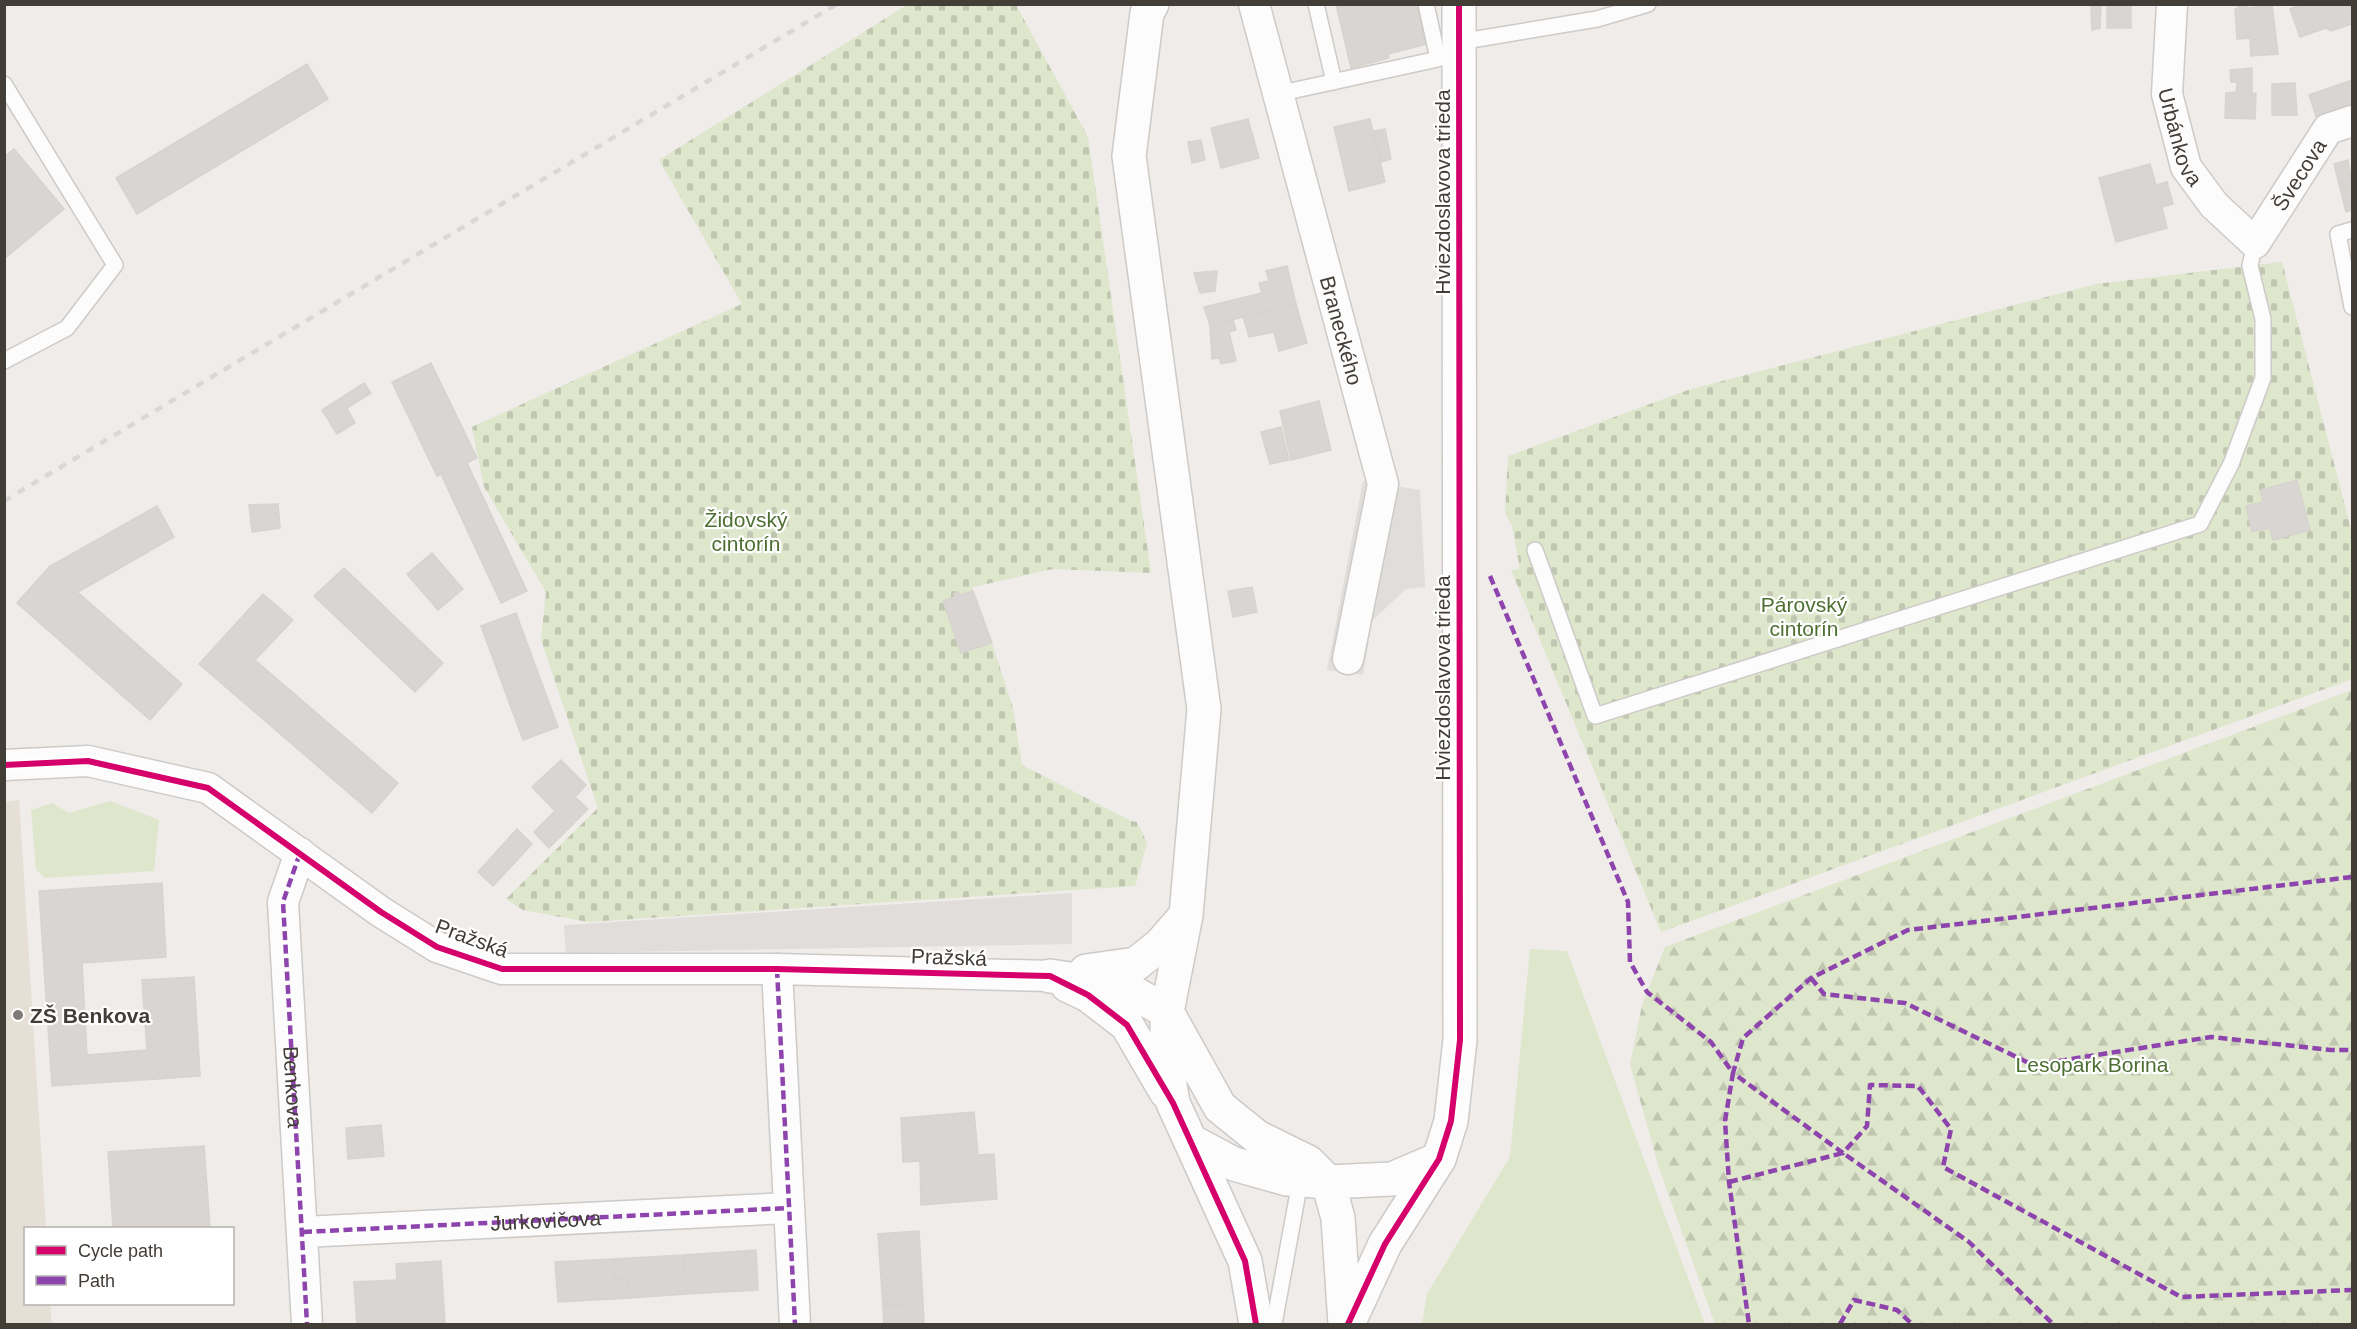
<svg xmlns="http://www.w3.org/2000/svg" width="2357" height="1329" font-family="Arial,sans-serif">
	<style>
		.education { fill: #e5dfd5 }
		.forest { fill: url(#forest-firs) }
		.cemetery { fill: url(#cemetery-stones) }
		.green { fill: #dee6cc }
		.parking { fill: #e0ddda }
		.building { fill: #d8d5d2; stroke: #d7d3cf; stroke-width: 1.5 }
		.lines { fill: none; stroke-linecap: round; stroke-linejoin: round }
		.service-casing { stroke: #cdcac7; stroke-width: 18 }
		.minor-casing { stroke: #cdcac7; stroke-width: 33 }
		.tertiary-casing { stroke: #cdcac7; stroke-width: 36 }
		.service { stroke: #fdfcfc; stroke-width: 15 }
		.minor { stroke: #fdfcfc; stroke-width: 30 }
		.tertiary { stroke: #fdfcfc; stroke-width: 33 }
		.rail { stroke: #d9d8d8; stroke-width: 4.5; stroke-dasharray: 8 8; stroke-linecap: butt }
		.quiet { stroke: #8e44ad; stroke-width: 4.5; stroke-dasharray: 9 4.5; stroke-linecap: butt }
		.cycleway-casing { stroke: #fff; stroke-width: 10 }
		.cycleway { stroke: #d6006c; stroke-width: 6 }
		.poi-dot { fill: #7f7a75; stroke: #fff; stroke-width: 2 }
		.labels { text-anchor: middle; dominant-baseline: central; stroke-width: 4.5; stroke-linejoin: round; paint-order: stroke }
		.street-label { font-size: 21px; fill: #433d37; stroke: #fff }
		.park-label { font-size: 21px; fill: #4d6e31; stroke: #fff }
		.poi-label { font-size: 21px; font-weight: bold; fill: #433d37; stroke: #fff; text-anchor: start }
	</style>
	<defs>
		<pattern id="forest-firs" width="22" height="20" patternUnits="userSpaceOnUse" patternTransform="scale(1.5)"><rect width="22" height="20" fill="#dee6cc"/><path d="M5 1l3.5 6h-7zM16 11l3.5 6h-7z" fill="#c0c6b0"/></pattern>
		<pattern id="cemetery-stones" width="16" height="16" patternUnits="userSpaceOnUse" patternTransform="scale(1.5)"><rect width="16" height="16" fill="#dee6cc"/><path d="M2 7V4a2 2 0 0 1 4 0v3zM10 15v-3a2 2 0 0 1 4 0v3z" fill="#c0c6b0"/></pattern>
	</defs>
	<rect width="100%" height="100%" fill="#efece9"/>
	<!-- education -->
	<path class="education" d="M19 800 46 1228H26V1304H50L52 1324H5L4 802Z"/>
	<!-- forest -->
	<path class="forest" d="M2352 690V1324H1715L1659 1168 1630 1064 1642 1005 1665 947Z"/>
	<!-- cemetery -->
	<path class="cemetery" d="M907 5H1016L1088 137 1151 573 1053 569 973 587V591L960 595 958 592 955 594V597L943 602 961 653 992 643 1013 708 1022 765 1131 821 1137 822 1147 843 1135 886 588 922 523 910 506 899 598 808 541 640 546 592 484 487 472 427 742 304 659 160Z
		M2282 262 2352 533V679L1661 932 1511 570 1520 569 1512 526 1505 513 1508 456 1688 390 2096 284Z"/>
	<!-- green -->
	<path class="green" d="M110 801 159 820 154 871 45 878 36 869 31 810 52 803 69 813Z
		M1530 949 1567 951 1705 1324H1422L1427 1294 1510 1157Z"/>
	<!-- parking -->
	<path class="parking" d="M1363 481 1420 490 1425 587 1406 589 1372 621 1363 675 1327 670Z
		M1072 893V944L566 953 564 925Z"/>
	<!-- building -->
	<path class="building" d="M1336 4H1417L1427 44 1388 54 1389 58 1351 68Z
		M2107 4H2131V28H2107Z
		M2237 4H2246L2247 8 2272 5 2278 54 2251 56 2250 38 2237 39 2235 9H2238Z
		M2302 4H2351L2352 24 2331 31 2326 28 2300 37 2290 9Z
		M2101 5 2100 28 2092 30 2091 6Z
		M307 64 328 99 137 214 116 178Z
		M2252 68V83L2231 82 2230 70Z
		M2352 80V104L2316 116 2309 95Z
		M2237 83H2252V94L2256 93 2255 119 2225 118 2226 93 2236 92Z
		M2295 83 2297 115H2272V84Z
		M1248 119 1259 158 1221 168 1211 128Z
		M1370 119 1385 182 1349 191 1334 127Z
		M1385 129 1391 159 1381 162 1374 131Z
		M1201 140 1205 160 1192 163 1188 142Z
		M14 149 64 209 4 259V157Z
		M2348 160 2352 184 2340 188 2334 164Z
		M2150 164 2156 185 2167 182 2173 204 2162 207 2167 228 2116 242 2099 178Z
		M2352 184V210L2346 212 2340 188Z
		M1287 266 1296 304 1210 325 1204 307 1262 293 1259 283 1269 281 1266 271Z
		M1217 271 1215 291 1200 293 1194 273Z
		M1296 304 1307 343 1279 351 1274 332 1249 337 1243 316Z
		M1233 320 1236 330 1229 332 1236 361 1221 364 1219 358 1212 359 1210 325Z
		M431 363 477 458 467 463 527 591 501 603 441 474 437 476 392 382Z
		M364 383 371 393 347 408 355 423 337 434 322 410Z
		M1319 401 1331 450 1291 460 1280 411Z
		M1281 427 1289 460 1270 464 1261 432Z
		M2297 480 2310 530 2273 540 2270 528 2252 532 2246 506 2263 502 2260 490Z
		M278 504 280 528 252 532 249 505Z
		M157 506 174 537 78 592 49 567Z
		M432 553 463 589 438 610 407 574Z
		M49 567 182 684 150 720 17 603Z
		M344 568 443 663 415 692 314 596Z
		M1252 587 1257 612 1233 617 1228 591Z
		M973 591 992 643 961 653 943 601 955 597 954 594 958 592 960 595Z
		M263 594 293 620 255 660 398 783 372 813 199 664Z
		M516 613 558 727 523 740 481 626Z
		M561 760 586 785 575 797 588 809 549 848 534 832 555 811 532 787Z
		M517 829 532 844 493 886 478 872Z
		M162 883 166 957 82 963 87 1055 147 1050 142 980 194 977 200 1076 52 1086 39 891Z
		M974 1112 978 1155 994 1154 997 1199 921 1205 920 1161 903 1162 901 1118Z
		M381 1125 384 1156 348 1159 346 1128Z
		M204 1146 210 1228H113L108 1152Z
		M919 1231 923 1303 883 1306 878 1234Z
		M756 1250 758 1290 686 1294 684 1255Z
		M684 1255 686 1294 630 1298 628 1278 614 1279 613 1259Z
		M613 1259 614 1279 628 1278 630 1298 558 1302 555 1262Z
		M441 1261 445 1324H357L354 1282 397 1280 396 1264Z
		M923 1303 924 1324H884L883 1306Z"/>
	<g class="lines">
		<defs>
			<path id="service" d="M1316 4 1334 82
				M1459 42 1597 19 1648 4
				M4 84 115 265 67 328 4 361
				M1277 94 1438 59 1426 4
				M2352 230 2338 234 2352 307
				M1535 550 1595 716 2200 524 2231 464 2263 378V319L2250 266 2255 243
				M1274 1324 1297 1198"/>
			<g id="minor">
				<path id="s1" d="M1254 4 1383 484 1348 659"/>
				<path id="s2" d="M2172 4 2167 94 2186 167 2214 205 2255 243 2328 129 2352 121"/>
				<path d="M4 765 88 761 208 788 381 912 437 947 502 969H777L1050 976"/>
				<path d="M300 853 283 902 307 1324"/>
				<path d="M777 969 795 1324"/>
				<path d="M303 1232 788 1208"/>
			</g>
			<path id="tertiary" d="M1152 4 1147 13 1129 156 1204 709 1186 915 1167 1012V1065L1173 1103 1245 1261 1256 1324
				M1086 971 1136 964 1160 945 1186 915
				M1050 976 1124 987 1167 1012 1220 1107 1257 1137 1308 1162 1328 1182 1338 1218 1345 1324
				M1067 985 1088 995 1127 1025 1166 1092
				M1191 1141 1234 1164 1287 1179 1328 1182 1392 1179 1439 1159
				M1348 1324 1385 1244 1439 1159 1451 1121 1460 1040 1459 4"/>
		</defs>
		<!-- service casing -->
		<use href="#service" class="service-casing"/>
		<!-- minor casing -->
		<use href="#minor" class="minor-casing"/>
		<!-- tertiary casing -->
		<use href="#tertiary" class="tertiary-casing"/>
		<!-- service -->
		<use href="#service" class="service"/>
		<!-- minor -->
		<use href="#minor" class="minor"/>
		<!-- tertiary -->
		<use href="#tertiary" class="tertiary"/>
		<!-- rail -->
		<path class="rail" d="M4 501 837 4"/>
		<!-- quiet -->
		<g class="quiet">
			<path d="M1490 576 1628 902 1630 962 1647 992 1711 1042 1733 1073 1725 1121 1729 1182 1749 1324"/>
			<path id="s3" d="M300 853 283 902 307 1324"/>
			<path d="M2352 877 1908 930 1811 978 1743 1038 1733 1073 1843 1153 1867 1126 1870 1085 1918 1086 1951 1129 1943 1167 2181 1297 2352 1290"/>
			<path d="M777 969 795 1324"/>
			<path d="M1811 978 1824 994 1905 1003 2033 1065 2211 1037 2331 1050H2352"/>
			<path d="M1729 1182 1843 1153 1969 1242 2053 1324"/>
			<path id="s4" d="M303 1232 788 1208"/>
			<path d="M1840 1324 1854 1300 1897 1310 1912 1324"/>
		</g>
		<defs>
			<path id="cycleway" d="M4 765 88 761 208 788 381 912 437 947 502 969H777L1050 976 1088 995 1127 1025 1173 1103 1245 1261 1256 1324
				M1348 1324 1385 1244 1439 1159 1451 1121 1460 1040 1459 4"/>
		</defs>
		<!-- cycleway casing -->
		<use href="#cycleway" class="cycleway-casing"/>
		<!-- cycleway -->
		<use href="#cycleway" class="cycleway"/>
	</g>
	<!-- markers -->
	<circle class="poi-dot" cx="18" cy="1015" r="6"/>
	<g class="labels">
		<!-- street labels -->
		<g class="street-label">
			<text stroke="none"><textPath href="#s2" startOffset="135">Urbánkova</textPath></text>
			<text stroke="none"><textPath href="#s2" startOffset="350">Švecova</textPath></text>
			<text transform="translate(1442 192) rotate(-90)">Hviezdoslavova trieda</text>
			<text stroke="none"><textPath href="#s1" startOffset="338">Braneckého</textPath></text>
			<text transform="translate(1442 678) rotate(-90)">Hviezdoslavova trieda</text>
			<text transform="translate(472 938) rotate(20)">Pražská</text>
			<text transform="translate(949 957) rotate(2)">Pražská</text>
			<text stroke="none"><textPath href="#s3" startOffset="237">Benkova</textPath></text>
			<text stroke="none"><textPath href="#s4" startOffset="243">Jurkovičova</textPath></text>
		</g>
		<!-- park labels -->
		<g class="park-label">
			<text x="746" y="519">Židovský<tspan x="746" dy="24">cintorín</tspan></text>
			<text x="1804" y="604">Párovský<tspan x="1804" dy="24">cintorín</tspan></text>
			<text x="2092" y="1064">Lesopark Borina</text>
		</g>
		<!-- poi labels -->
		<g class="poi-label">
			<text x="30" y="1015">ZŠ Benkova</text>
		</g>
	</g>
	<!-- border -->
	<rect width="2357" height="1329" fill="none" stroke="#433d37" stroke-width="12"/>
	<!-- legend -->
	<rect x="24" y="1227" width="210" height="78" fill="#ffffff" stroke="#b4b1af" stroke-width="1.5"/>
	<rect x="36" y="1246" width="30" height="9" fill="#d6006c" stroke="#b4b1af" stroke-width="1.5"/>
	<text x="78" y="1257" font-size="18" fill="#433d37">Cycle path</text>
	<rect x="36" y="1276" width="30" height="9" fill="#8e44ad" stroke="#b4b1af" stroke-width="1.5"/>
	<text x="78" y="1287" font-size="18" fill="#433d37">Path</text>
</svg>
